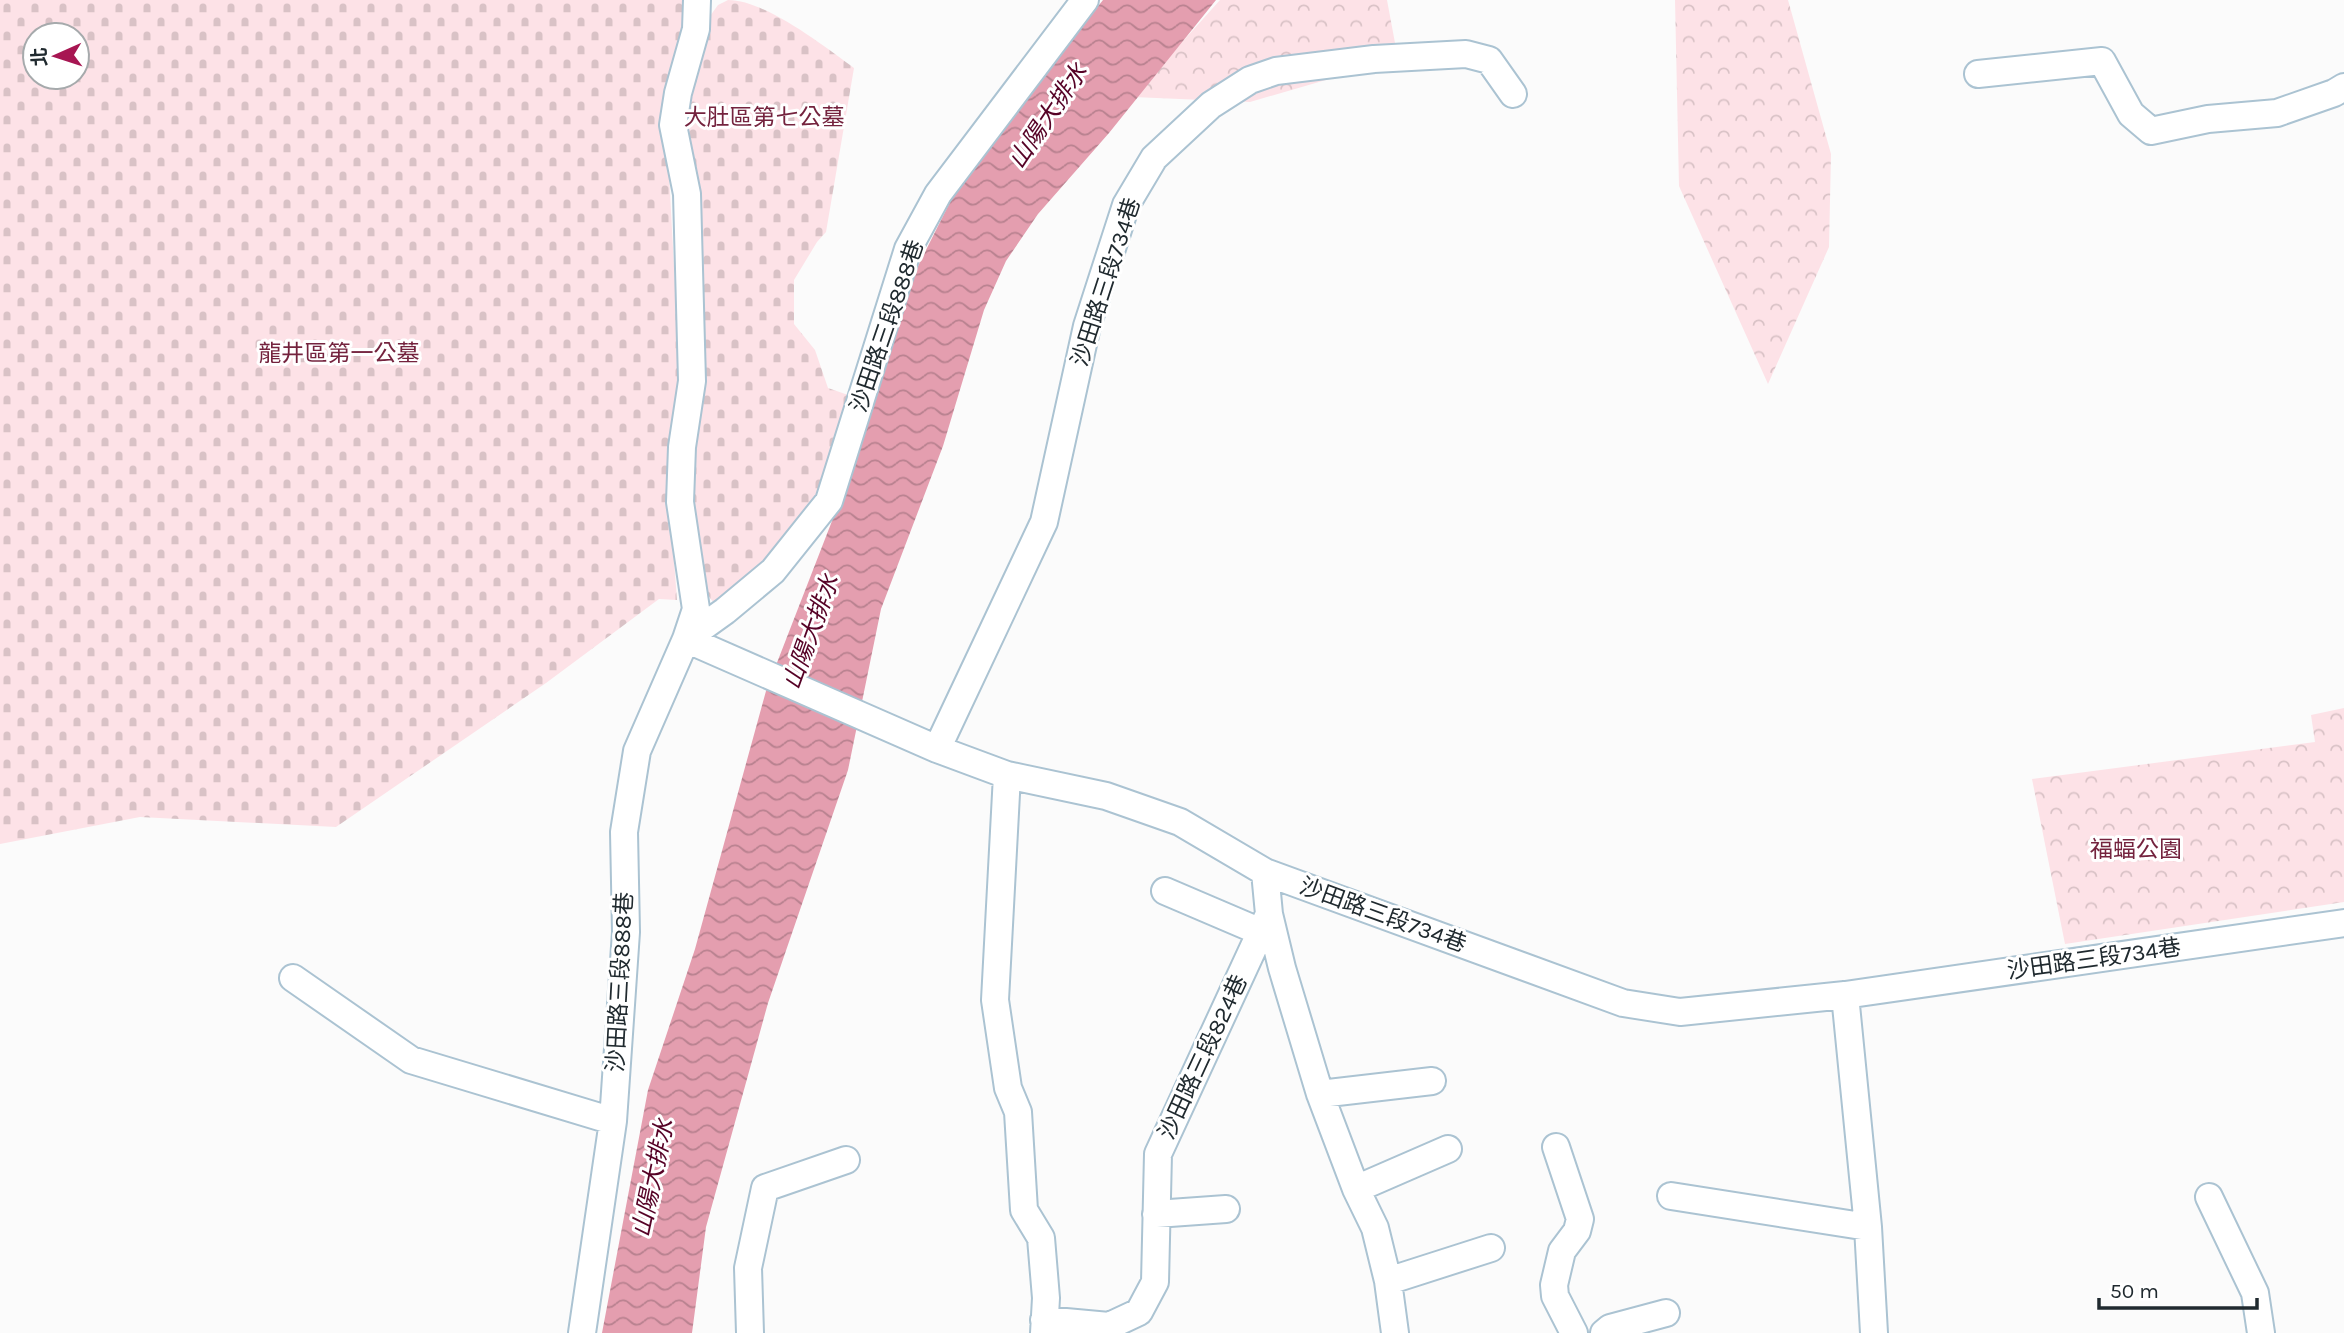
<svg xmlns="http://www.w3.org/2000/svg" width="2344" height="1333" font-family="Karla,'Noto Sans TC',sans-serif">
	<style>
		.forest { fill: url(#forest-crowns) }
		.cemetery { fill: url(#cemetery-stones); fill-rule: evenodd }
		.water { fill: url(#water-waves) }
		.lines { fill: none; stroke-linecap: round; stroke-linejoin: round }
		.minor-casing { stroke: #abc3d2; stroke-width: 30 }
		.minor { stroke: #fff; stroke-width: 26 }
		.labels { text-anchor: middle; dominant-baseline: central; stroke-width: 6; stroke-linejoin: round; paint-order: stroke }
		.park-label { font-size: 23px; fill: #74233e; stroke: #fff }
		.street-label { font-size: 23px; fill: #202a2f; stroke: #fff }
		.water-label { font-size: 24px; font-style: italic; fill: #560226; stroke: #fff }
	</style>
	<defs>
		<pattern id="forest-crowns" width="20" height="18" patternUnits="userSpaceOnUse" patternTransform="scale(1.75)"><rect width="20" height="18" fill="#fde2e7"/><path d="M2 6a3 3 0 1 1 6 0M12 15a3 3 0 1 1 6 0" fill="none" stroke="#d9c2c6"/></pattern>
		<pattern id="cemetery-stones" width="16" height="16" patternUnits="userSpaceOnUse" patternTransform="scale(1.75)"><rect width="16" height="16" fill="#fde2e7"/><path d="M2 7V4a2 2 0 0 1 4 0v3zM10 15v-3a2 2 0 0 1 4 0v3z" fill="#d9c2c6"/></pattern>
		<pattern id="water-waves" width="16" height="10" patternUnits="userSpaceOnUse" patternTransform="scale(1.75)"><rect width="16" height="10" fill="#e49eaf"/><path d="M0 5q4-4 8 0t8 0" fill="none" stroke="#b8818f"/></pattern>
	</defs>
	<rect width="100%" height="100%" fill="#fbfbfb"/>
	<!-- forest -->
	<path class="forest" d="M1220 0H1387L1398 59 1250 102 1133 97Z
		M1675 0H1788L1831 154 1829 247 1768 384 1679 186Z
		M2344 708V902L2065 944 2032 779 2315 742 2311 715Z"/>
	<!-- cemetery -->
	<path class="cemetery" d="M0 0H684L685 34 665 101 679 358 670 507 677 600 659 599 546 683 336 827 140 817 0 844ZM35 35H77V77H35Z
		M728 0C765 0 824 46 854 68L826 232 817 242 794 280V324L815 350 828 388 851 396 818 499 782 550 715 603C701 595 695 543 692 525L681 104 705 23 718 5Z"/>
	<!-- water -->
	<path class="water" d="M1103 0H1216L1109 133 1038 214 1006 261 984 310 943 446 881 609 848 770 768 1003 706 1227 692 1333H602L648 1090 695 949 766 691 832 521 896 310 953 196 1041 78Z"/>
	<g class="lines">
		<defs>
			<path id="minor" d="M1978 74 2102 61 2131 114 2151 131 2208 119 2277 113 2334 93 2344 87
				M686 639 937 749 1007 775 1106 796 1180 822 1265 872 1623 1003 1680 1012 1845 995 2344 923
				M686 639 725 611 773 571 829 501 908 249 938 194 1085 0
				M937 749 1044 522 1087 326 1126 205 1154 158 1211 105 1250 80 1276 71 1374 59 1466 54 1489 60 1513 94
				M1007 775 995 1000 1008 1088 1018 1112 1024 1210 1041 1238 1046 1298 1044 1333
				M1265 872 1269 914 1282 968 1320 1094 1356 1189 1375 1228 1388 1281 1395 1333
				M1165 891 1261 932
				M293 978 411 1060 613 1121
				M1845 995 1868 1227 1874 1333
				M1320 1094 1432 1081
				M1556 1147 1580 1219 1577 1231 1562 1251 1554 1285 1555 1296 1574 1333
				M1356 1189 1448 1149
				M1671 1196 1868 1227
				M2209 1197 2255 1293 2261 1333
				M1156 1214 1226 1209
				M1388 1281 1491 1248
				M1044 1320 1109 1326 1139 1312 1155 1282 1158 1154 1269 914
				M582 1333 613 1121 626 932 624 832 637 751 686 639 696 609 680 502 682 447 692 381 687 194 673 125 678 93 696 29 697 0
				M750 1333 748 1268 765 1188 846 1160
				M1604 1333 1610 1328 1666 1313"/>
		</defs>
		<!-- minor casing -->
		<use href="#minor" class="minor-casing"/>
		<!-- minor -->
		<use href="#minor" class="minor"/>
	</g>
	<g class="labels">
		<!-- park labels -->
		<g class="park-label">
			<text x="764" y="117">大肚區第七公墓</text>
			<text x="339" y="353">龍井區第一公墓</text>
			<text x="2136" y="849">福蝠公園</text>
		</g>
		<!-- street labels -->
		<g class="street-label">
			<text transform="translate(1106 282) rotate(-72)">沙田路三段734巷</text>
			<text transform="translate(887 326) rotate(-71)">沙田路三段888巷</text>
			<text transform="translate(1383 915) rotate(20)">沙田路三段734巷</text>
			<text transform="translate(2094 959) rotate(-8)">沙田路三段734巷</text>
			<text transform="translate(620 982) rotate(-87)">沙田路三段888巷</text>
			<text transform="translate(1203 1057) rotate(-65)">沙田路三段824巷</text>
		</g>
		<!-- water labels -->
		<g class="water-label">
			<text transform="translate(1048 116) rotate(-56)">山陽大排水</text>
			<text transform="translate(811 632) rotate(-70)">山陽大排水</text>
			<text transform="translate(653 1178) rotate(-78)">山陽大排水</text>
		</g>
	</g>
	<!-- north arrow -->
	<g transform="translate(56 56) rotate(267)"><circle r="33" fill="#ffffff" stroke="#a6aaac" stroke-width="2"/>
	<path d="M0-5L12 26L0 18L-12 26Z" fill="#a71652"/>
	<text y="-10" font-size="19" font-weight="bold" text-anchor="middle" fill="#202a2f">北</text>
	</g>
	<!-- scale -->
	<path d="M2099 1298v10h158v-10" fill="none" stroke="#202a2f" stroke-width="3.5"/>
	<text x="2110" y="1298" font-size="21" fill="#202a2f" stroke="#ffffff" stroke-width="5" paint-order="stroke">50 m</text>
</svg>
